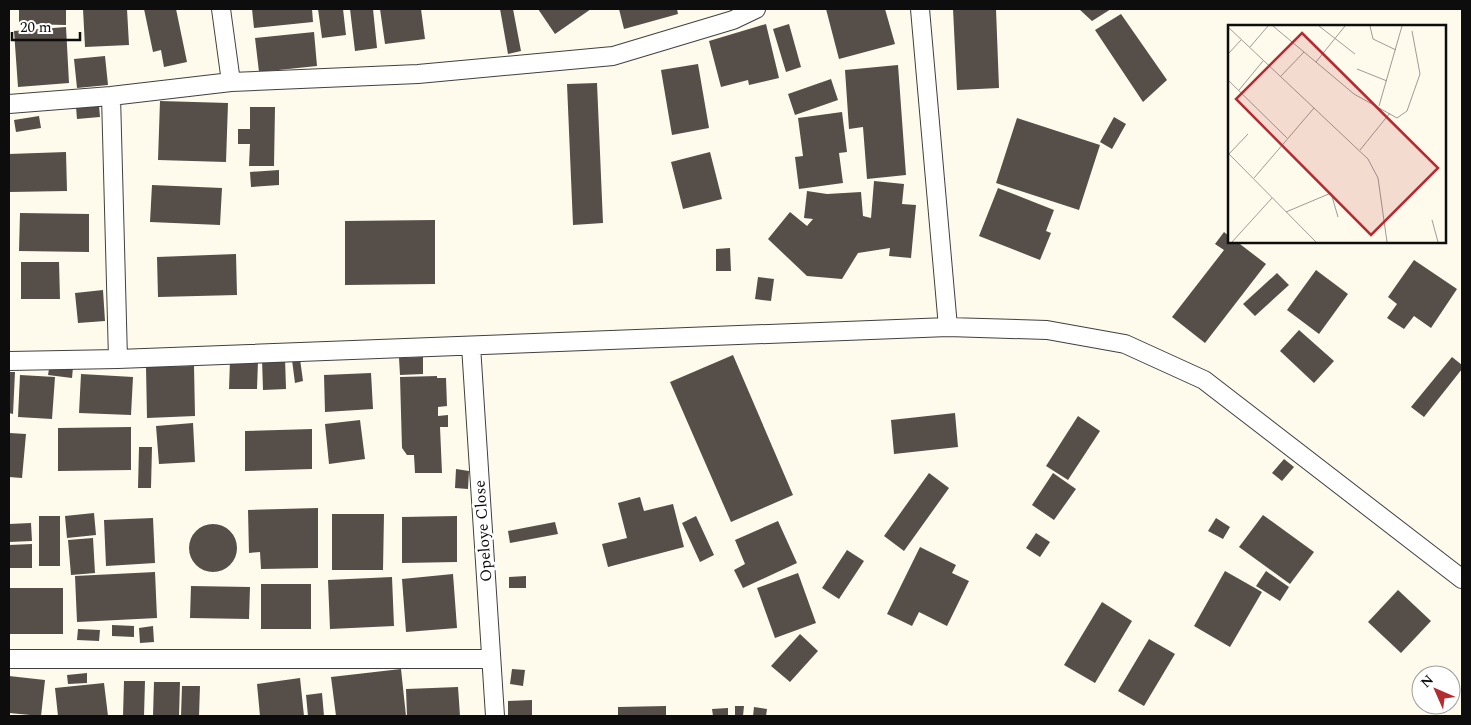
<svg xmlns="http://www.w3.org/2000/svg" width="1471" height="725" font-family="Spectral,serif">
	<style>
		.building { fill: #554e49 }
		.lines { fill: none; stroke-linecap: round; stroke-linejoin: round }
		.minor-casing { stroke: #404040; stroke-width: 20 }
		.minor { stroke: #fff; stroke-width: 18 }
		.labels { text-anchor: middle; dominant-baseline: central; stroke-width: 5; stroke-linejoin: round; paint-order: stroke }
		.street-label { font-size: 16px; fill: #0d0d0d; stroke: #fff }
		.inset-road { fill: none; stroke: #9e9c93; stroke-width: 1 }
		.view { fill: #b62b31; fill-opacity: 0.15; stroke: #b62b31; stroke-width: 2.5 }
		.inset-edge { fill: none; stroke: #0d0d0d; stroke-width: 2.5 }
	</style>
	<rect width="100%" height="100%" fill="#fefbed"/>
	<!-- building -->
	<path class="building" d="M19 9H66V25L19 24Z
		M83 9H127L129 45 85 47Z
		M144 9H176L187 62 164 67 161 50 153 52Z
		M252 9H312L313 22 254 28Z
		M318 9H343L346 35 322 38Z
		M350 9H373L377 48 355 51Z
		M380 9H421L425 39 385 44Z
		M500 9H513L521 51 508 54Z
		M538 9H591L555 34Z
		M619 9H677L678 14 624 29Z
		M826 9H885L895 44 839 59Z
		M953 9H996L999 88 957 90Z
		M1079 9H1111L1092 21Z
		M1121 14 1167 80 1143 102 1095 30Z
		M766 24 779 78 749 85 748 80 721 87 709 41Z
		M789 24 801 67 786 72 773 29Z
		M66 27 69 83 18 87 14 31Z
		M314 32 317 66 259 72 255 38Z
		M105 56 108 85 77 88 74 59Z
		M698 64 709 128 672 135 661 70Z
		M898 65 906 175 867 179 863 127 849 129 845 70Z
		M831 79 838 100 795 115 788 94Z
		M597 83 603 223 573 225 567 84Z
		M160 101 228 103 226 162 158 160Z
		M99 105 100 117 77 119 76 107Z
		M250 107H275L274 166H249L250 144H238V129H250Z
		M842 112 847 152 839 153 843 183 799 189 795 157 803 156 798 118Z
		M39 116 41 128 16 132 14 120Z
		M1114 117 1126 124 1112 149 1100 142Z
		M1017 118 1100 145 1079 210 996 183Z
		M66 152 67 191 9 192V154Z
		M710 152 722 199 683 209 671 162Z
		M279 170V185L251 187 250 172Z
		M874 181 904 184 902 204 916 205 911 258 889 256 890 248 858 253 842 279 807 276 768 239 790 212 807 226 813 219 804 218 807 191 827 194 861 192 863 216 871 218Z
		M152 185 222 188 220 225 150 222Z
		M998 188 1054 210 1046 231 1051 233 1040 260 979 236Z
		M20 213 89 214V252L19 251Z
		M435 220V284L345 285V221Z
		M1224 232 1230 237V241H1236L1266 264 1205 343 1172 317 1224 250 1215 244Z
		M730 248 731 271H716V249Z
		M236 254 237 295 158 297 157 257Z
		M1414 260 1457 289 1431 328 1414 316 1404 329 1387 318 1397 304 1388 297Z
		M21 262H59L60 299H21Z
		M1316 270 1348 294 1319 334 1287 310Z
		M1277 273 1289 285 1255 316 1243 304Z
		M758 277 774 279 771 301 755 299Z
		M103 290 105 321 78 323 75 293Z
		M1299 330 1334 361 1314 383 1280 351Z
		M733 355 793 495 731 522 670 382Z
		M423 357V374L400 375 399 358Z
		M1452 357 1462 365V369L1424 417 1411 407Z
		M285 358 286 389 263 390 262 359Z
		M300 359 303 381 295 383 292 360Z
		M230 360 258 361 257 389H229Z
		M50 363 73 367 72 378 48 375Z
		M194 366 195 416 147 418 146 367Z
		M9 372H15L13 414 9 413Z
		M371 373 373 409 325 412 324 375Z
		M81 374 133 377 131 415 79 413Z
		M20 375 55 377 52 419 18 417Z
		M437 376V378H446L447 406 438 407V416L448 415V427H440L442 473H415L414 455H407L402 448 400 377Z
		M955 413 958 447 894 454 891 420Z
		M1078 416 1100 431 1068 480 1046 466Z
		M360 420 365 459 329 464 325 424Z
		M193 423 195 462 159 464 156 426Z
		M131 427V470L58 471V428Z
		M312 429V469L245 471V431Z
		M9 433 26 434 22 478 9 477Z
		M139 447H152L151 488H138Z
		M1284 459 1294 467 1282 481 1272 473Z
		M456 469 469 471 468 489 455 488Z
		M929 473 949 488 904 551 884 536Z
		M1053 473 1076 489 1054 520 1032 505Z
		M640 497 644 511 673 504 684 547 608 567 602 544 627 538 618 503Z
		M318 508V568L261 569 260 552 249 553 248 510Z
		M94 513 96 535 67 538 65 516Z
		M332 514H384L383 570H332Z
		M1263 515 1314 552 1290 584 1239 547Z
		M39 516H60V566H39Z
		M457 516V562L402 563V517Z
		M696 516 714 555 700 562 682 523Z
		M153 518 155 563 106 566 104 520Z
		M1216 518 1230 527 1223 539 1208 531Z
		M778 521 797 563 743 588 734 570 745 564 735 540Z
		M555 522 558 534 510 543 508 531Z
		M31 523 32 541 9 542V524Z
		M189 548a24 24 0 1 1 48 0a24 24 0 1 1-48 0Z
		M1036 533 1050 542 1040 557 1026 548Z
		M93 538 95 573 71 575 68 540Z
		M32 544V568H9V545Z
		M920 547 956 565 952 573 969 581 947 626 919 612 912 626 887 614Z
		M847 550 864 561 839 599 822 588Z
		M1225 571 1262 592 1230 647 1194 626Z
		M1266 571 1289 587 1280 601 1256 586Z
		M155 572 157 618 77 622 75 576Z
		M798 573 816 623 775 638 757 588Z
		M453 574 457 628 406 632 402 579Z
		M526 576V588H509V577Z
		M392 577 394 626 330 629 328 580Z
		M261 584H311V629H261Z
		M191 586 250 587 249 619 190 618Z
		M9 588H63V634H9Z
		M1398 590 1431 621 1401 653 1368 622Z
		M1102 602 1132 621 1095 683 1064 665Z
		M112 625 134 626V637L112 636Z
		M153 626 154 642 140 643 139 628Z
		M78 629 100 630 99 641 77 640Z
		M800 634 818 651 790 682 771 666Z
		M1149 639 1175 654 1144 706 1118 691Z
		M401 669 406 716H336L331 677Z
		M512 669 525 670 523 686 510 684Z
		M87 673V683L68 684 67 675Z
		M9 676 45 680 41 716 9 713Z
		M300 678 304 716H260L257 684Z
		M124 681H145L144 716H123Z
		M154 682H180L179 716H153Z
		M104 683 108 716H58L55 688Z
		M182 686H200L199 716H181Z
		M458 687 460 716H407L406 689Z
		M322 693 324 716H308L306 695Z
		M532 700V715H508V701Z
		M666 706V716H618V707Z
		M735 706H744L743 716H735Z
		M754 707 767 709 766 716H753Z
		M728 708V716H713L712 709Z"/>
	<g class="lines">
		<defs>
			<path id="minor" d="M221 9 231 82
				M920 9 948 327
				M111 96 118 359
				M9 104 111 96 231 82 418 74 613 56 733 20 756 9
				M471 346 495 716
				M9 361 118 359 948 327 1047 330 1125 344 1204 380 1462 579
				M9 659H491"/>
		</defs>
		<!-- minor casing -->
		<use href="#minor" class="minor-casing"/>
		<!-- minor -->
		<use href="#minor" class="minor"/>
	</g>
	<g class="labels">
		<!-- street labels -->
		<g class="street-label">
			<text transform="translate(483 531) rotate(-94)">Opeloye Close</text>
		</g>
	</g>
	<!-- overview -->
	<g transform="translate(1228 25)">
		<rect width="218" height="218" fill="#fefbed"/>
		<path class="inset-road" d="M45 1 126 69 169 93 179 86 192 49 184 6M91 1 127 29M142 1 145 14 168 25M0 2 140 134 150 153 159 217M22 22 40 1M0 29 13 15M88 37 117 1M129 44 159 56M52 52 76 27M0 55 59 113M11 65 35 36M151 81 174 1M132 125 162 88M0 128 88 217M1 129 20 109M26 153 86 83M58 187 103 168 110 192M204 195 210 217M4 217 44 173"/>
		<path class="view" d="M74 8 210 143 143 210 8 74Z"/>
		<rect width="218" height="218" class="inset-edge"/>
	</g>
	<!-- border -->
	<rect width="1471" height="725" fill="none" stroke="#0d0d0d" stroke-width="20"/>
	<!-- north arrow -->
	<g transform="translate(1436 690) rotate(315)"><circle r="24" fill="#ffffff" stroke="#9e9e9e"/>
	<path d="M0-4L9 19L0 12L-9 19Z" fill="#b62b31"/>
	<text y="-8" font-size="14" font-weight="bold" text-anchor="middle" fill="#0d0d0d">N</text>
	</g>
	<!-- scale -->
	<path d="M12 32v8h68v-8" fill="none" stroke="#0d0d0d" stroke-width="2.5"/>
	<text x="20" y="32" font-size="15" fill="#0d0d0d" stroke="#ffffff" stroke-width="4" paint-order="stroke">20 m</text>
</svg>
